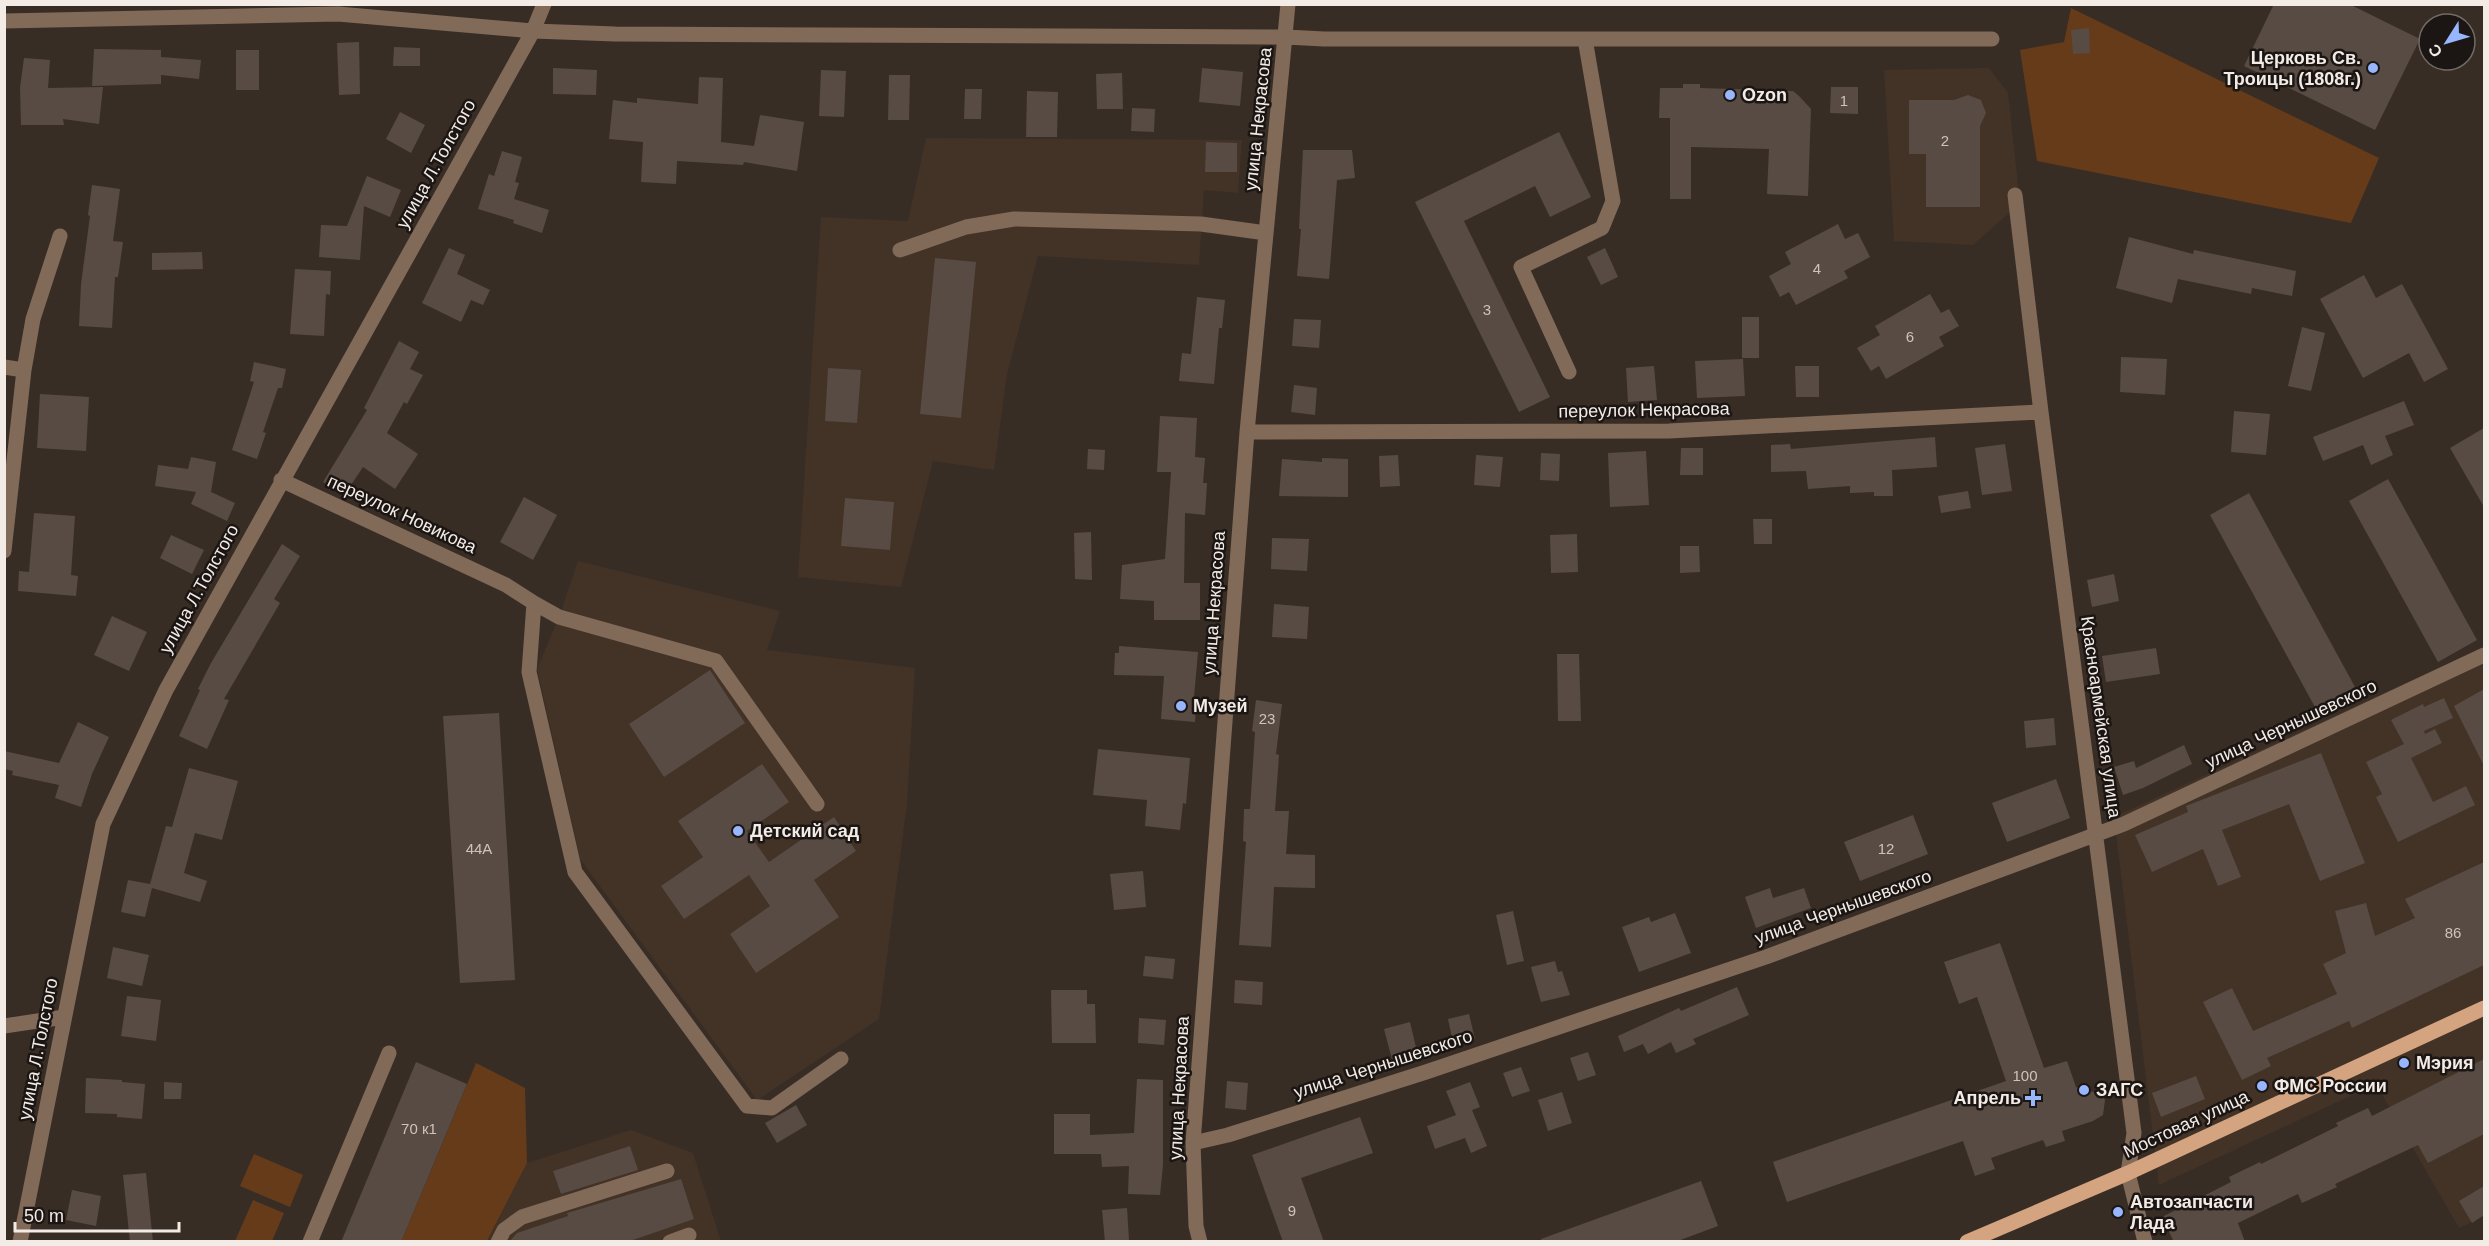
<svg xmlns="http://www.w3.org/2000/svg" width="2489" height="1246" font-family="Arial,sans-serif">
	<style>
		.built { fill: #433226 }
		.green { fill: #653b1a }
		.building { fill: #584b43 }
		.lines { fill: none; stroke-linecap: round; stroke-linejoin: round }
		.minor { stroke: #826a59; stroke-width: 15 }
		.major { stroke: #d4a380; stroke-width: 15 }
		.poi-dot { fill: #97b6fd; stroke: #1b1613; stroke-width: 2 }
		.labels { text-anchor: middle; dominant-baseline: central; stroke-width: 5; stroke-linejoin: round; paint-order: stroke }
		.number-label { font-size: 15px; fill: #ccc3bd }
		.poi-label { font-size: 18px; font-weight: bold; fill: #f3ebe6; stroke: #1b1613; text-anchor: start }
		.street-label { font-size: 18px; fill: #f3ebe6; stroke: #1b1613 }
	</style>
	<rect width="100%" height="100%" fill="#382d25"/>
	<!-- built -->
	<path class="built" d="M1989 68 2008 93 2020 203 1973 245 1894 241 1884 70Z
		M926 138 1242 140 1238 193 1204 190 1199 265 1038 256 1007 374 994 470 933 461 901 587 798 577 821 217 908 221Z
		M578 561 780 611 767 650 915 668 907 803 879 1019 757 1100 580 859 537 669 559 617Z
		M2484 647V1216L2459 1228 2376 1084 2159 1185 2114 817Z
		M631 1130 693 1153 721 1241 487 1242 527 1163Z"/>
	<!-- green -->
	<path class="green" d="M2071 8 2379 158 2351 223 2037 161 2020 50 2064 42Z
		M476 1063 525 1088 527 1163 487 1241 401 1242Z
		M254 1154 303 1175 290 1207 240 1186Z
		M253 1200 284 1213 272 1241H235Z"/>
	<!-- building -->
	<path class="building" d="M2274 4H2349L2420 39 2375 130 2244 66Z
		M2089 28 2090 53 2073 54 2071 30Z
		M359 42 360 94 339 95 337 43Z
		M394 47 420 48V66H393Z
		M94 49 161 50V57L201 60 199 79 161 75V84L92 86Z
		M236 50H259V90H236Z
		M24 58 50 60 48 88 103 87 99 124 63 119 64 125H21L20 88Z
		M553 68 597 70 596 95 553 94Z
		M1202 68 1243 72 1240 106 1199 102Z
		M821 70 846 71 844 117 819 116Z
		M1122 73 1123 109H1097L1096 74Z
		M889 75H910L909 120H888Z
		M699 77 723 78 721 142 754 146 760 115 804 122 797 171 744 162 743 165 677 161 676 184 641 182 643 142 609 139 613 100 637 103V98L698 104Z
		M1683 84H1700V88L1793 91 1799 96 1811 109 1808 196 1767 194 1769 149 1691 147V199H1670V118H1659L1660 88H1683Z
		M1831 87H1858V114L1830 113Z
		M965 89H982L981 119H964Z
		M1027 91 1058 92 1057 137H1026Z
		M1968 95 1981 100 1986 113 1980 126V207H1926V154H1909V100H1954Z
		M1132 108 1155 109 1154 132 1131 131Z
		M400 112 425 125 411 153 386 139Z
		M1559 132 1591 197 1550 217 1535 186 1464 221 1550 397 1519 412 1415 202Z
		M1206 142 1237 143V172H1205Z
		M1303 150H1352L1355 178 1337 180 1329 279 1297 276 1301 229H1299Z
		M502 151 522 157 515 182 519 183 514 199 549 210 542 233 513 223 514 220 478 209 489 174 494 176Z
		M367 176 401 190 390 217 364 206 360 260 319 257 321 225 347 226Z
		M92 185 120 189 113 241 123 242 118 277H115L112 328 79 326 81 284 90 216 88 215Z
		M1838 224 1845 239 1858 233 1870 257 1844 271 1848 278 1796 305 1789 292 1780 297 1769 276 1791 264 1785 252Z
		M2129 237 2193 254 2194 250 2296 271 2292 296 2252 288 2251 294 2178 279 2172 303 2116 288Z
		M449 248 465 255 457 274 490 290 483 305 471 300 461 322 422 303Z
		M1605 248 1618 277 1601 285 1587 257Z
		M202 252 203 269 152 270V253Z
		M935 258 976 262 961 418 920 414Z
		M295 269 331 271 330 295 326 294 324 336 290 334Z
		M2364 275 2376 298 2402 284 2448 369 2424 382 2409 353 2363 378 2320 299Z
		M1930 294 1941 313 1949 309 1959 326 1939 337 1944 346 1886 379 1879 366 1871 371 1857 348 1880 335 1875 326Z
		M1197 297 1225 300 1222 328H1219L1214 384 1179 381 1182 353 1191 354Z
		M1742 317H1759V358H1742Z
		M1294 319 1321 320 1319 348 1292 346Z
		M2302 327 2325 333 2311 391 2288 386Z
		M399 341 419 352 410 369 423 375 407 404 404 402 387 433 418 454 395 489 363 467 345 494 323 482 367 410 364 408Z
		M2121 357 2167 359 2165 395 2120 392Z
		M1743 359 1745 396 1697 398 1695 361Z
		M254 362 286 369 282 388H278L263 432 266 433 257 459 232 450 254 382 250 381Z
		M1654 366 1657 400 1628 402 1626 368Z
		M1795 366H1819V397H1796Z
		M828 368 861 370 857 423 825 421Z
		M1294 385 1317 388 1315 415 1291 412Z
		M40 394 89 397 86 451 37 448Z
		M2404 401 2414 425 2385 436 2393 455 2371 465 2363 445 2323 461 2313 437Z
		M2234 411 2270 414 2266 455 2231 452Z
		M1160 416 1197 418 1195 457 1205 458 1203 483H1207L1205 515 1185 513 1184 583H1200V620H1154V601L1120 599 1122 565 1165 559 1171 472H1157Z
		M2484 428V507L2450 448Z
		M1935 437 1937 467 1892 470 1893 496H1874V492L1850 493V486L1808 489 1806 471 1771 472V445L1790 444 1791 449Z
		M2005 444 2012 491 1982 495 1975 448Z
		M1681 448H1703V475H1680Z
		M1088 449 1105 450 1104 470 1087 469Z
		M1646 451 1649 505 1610 507 1608 453Z
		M1541 453 1560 454 1559 481 1540 480Z
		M1398 455 1400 486 1380 487 1379 456Z
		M1476 455 1503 457 1500 487 1474 485Z
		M191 457 216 462 211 492 235 503 227 521 191 504 196 492 155 486 158 465 188 469Z
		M1322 458 1348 459V497L1279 496 1282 459 1322 462Z
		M2388 479 2477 640 2438 662 2349 501Z
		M1968 491 1971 508 1941 513 1938 496Z
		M2249 493 2355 687 2316 709 2210 515Z
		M524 497 557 515 533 560 500 542Z
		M845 498 894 502 890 550 841 546Z
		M34 513 75 516 71 575 78 576 76 596 18 591 19 571 29 572Z
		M1753 519H1772V544H1754Z
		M1091 532 1092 580 1075 579 1074 533Z
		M1577 534 1578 572 1551 573 1550 535Z
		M171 535 204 550 192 574 160 558Z
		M1272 538 1309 539 1307 571 1271 569Z
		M282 544 300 556 274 599 280 603 224 699 229 700 207 749 179 736 200 690 198 689 211 663Z
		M1680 546H1699L1700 572 1680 573Z
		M2114 574 2119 601 2092 607 2087 580Z
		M1274 604 1309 607 1307 639 1272 637Z
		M112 616 147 632 129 671 94 655Z
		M1119 646 1198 652 1194 697H1197L1195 722 1161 719 1164 676 1114 675 1115 653H1119Z
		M2156 648 2160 674 2106 682 2102 656Z
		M1557 654H1579L1581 721H1558Z
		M710 670 745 723 664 777 629 724Z
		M2484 689V766L2454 706Z
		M2444 698 2453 718 2424 731 2425 734 2435 729 2442 743 2411 758 2433 802 2466 786 2475 805 2398 842 2376 797 2382 794 2366 762 2404 744 2391 720 2423 704 2424 707Z
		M1256 700 1282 704 1276 754 1279 755 1275 811H1289L1286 854 1315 855V888L1274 887 1271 947 1239 945 1246 842 1243 841 1244 809H1250L1255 732 1252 731Z
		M499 713 515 980 460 983 443 716Z
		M2054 718 2056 745 2026 748 2024 721Z
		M78 722 109 737 92 774 81 807 55 798 59 785 12 775 13 771 4 769V751L59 763Z
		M2184 745 2192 764 2143 788 2123 795 2114 767 2134 761 2136 768Z
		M1098 749 1190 758 1186 804 1183 803 1180 830 1145 826 1147 800 1093 795Z
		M2321 753 2365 863 2320 881 2289 804 2222 830 2241 877 2218 886 2203 849 2152 872 2135 835 2188 812 2186 806Z
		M762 764 789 802 747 831 769 862 834 817 856 851 814 880 839 917 756 973 730 934 770 906 749 875 684 919 661 886 703 857 678 821Z
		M189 768 238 781 222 840 195 833 184 873 207 881 200 902 152 888 145 917 121 912 128 880 150 884 166 826 172 827Z
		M2056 779 2070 818 2007 842 1992 803Z
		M1913 815 1928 854 1860 881 1844 842Z
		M2484 862V965L2352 1028 2349 1021 2267 1058 2271 1066 2242 1080 2203 1002 2232 988 2253 1031 2337 994 2323 964 2346 953 2335 911 2366 903 2375 936 2415 918 2405 899Z
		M1143 871 1146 907 1114 910 1110 874Z
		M1770 888 1773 898 1804 888 1811 908 1756 928 1745 897Z
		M1513 911 1524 961 1507 965 1496 915Z
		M1675 913 1691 953 1639 972 1622 927 1649 917 1651 922Z
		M2000 943 2044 1068 2067 1061 2076 1087 2101 1094 2105 1100 2103 1115 2093 1121 2062 1131 2065 1141 2046 1147 2043 1140 1991 1158 1995 1169 1975 1176 1963 1141 1787 1202 1773 1162 2006 1081 1977 997 1959 1004 1944 962Z
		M113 947 149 955 142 986 107 978Z
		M1145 956 1175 959 1173 979 1143 976Z
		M1555 961 1558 972 1562 971 1570 995 1541 1002 1531 967Z
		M1235 980 1263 982 1262 1005 1234 1003Z
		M1737 987 1749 1015 1693 1039 1696 1044 1676 1053 1671 1042 1648 1054 1643 1044 1624 1052 1618 1036 1679 1008 1681 1011Z
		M1051 990H1087V1004H1095L1096 1043H1052Z
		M127 996 161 1000 156 1041 121 1036Z
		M1469 1014 1475 1039 1453 1043 1448 1019Z
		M1139 1018 1166 1020 1164 1045 1138 1043Z
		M1410 1022 1419 1060 1394 1067 1384 1029Z
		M1588 1052 1596 1075 1578 1081 1570 1058Z
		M2484 1059V1134L2428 1163 2418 1145 2335 1184 2337 1187 2302 1203 2298 1194 2238 1223 2245 1242H2174L2162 1217 2231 1182 2229 1177 2260 1162 2261 1164 2338 1126 2336 1123 2368 1108 2372 1116Z
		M416 1062 467 1084 401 1242H341Z
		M1521 1067 1530 1091 1512 1097 1503 1073Z
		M2196 1076 2205 1099 2161 1117 2152 1093Z
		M86 1078 122 1080V1082L145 1084 142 1119 117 1117V1114L85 1113Z
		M1137 1079 1163 1080V1165L1160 1195 1128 1194 1129 1166 1102 1167 1101 1154H1054V1114H1090V1135L1134 1133Z
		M1227 1081 1248 1083 1246 1110 1225 1108Z
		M164 1082 182 1083 181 1099H164Z
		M1470 1082 1480 1107 1472 1110 1487 1146 1471 1153 1465 1138 1435 1149 1427 1126 1456 1115 1446 1091Z
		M1562 1092 1572 1123 1548 1131 1538 1100Z
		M796 1105 807 1125 777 1143 765 1123Z
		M1360 1117 1373 1153 1301 1178 1324 1242H1283L1252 1155Z
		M630 1146 638 1170 561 1194 553 1171Z
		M146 1173 153 1242H130L123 1175Z
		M681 1179 694 1219 627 1242H509L517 1233 568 1216 567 1213Z
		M1701 1181 1718 1226 1675 1242H1542L1541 1239Z
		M2484 1186V1215L2472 1223 2459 1201Z
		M72 1190 101 1196 96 1226 66 1220Z
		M1127 1208 1129 1240 1105 1242 1102 1210Z"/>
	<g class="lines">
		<!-- minor -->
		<path class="minor" d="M4 21 338 14 533 31 615 34 1286 37 1324 39H1992
			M2015 195 2041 412 2134 1133 2128 1173 2145 1242
			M900 250 966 227 1014 219 1201 224 1266 233
			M4 367 24 370 4 551
			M24 370 33 319 60 236
			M1569 372 1521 267 1602 228 1613 201 1585 39
			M1247 432 1669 431 2041 412
			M281 480 506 585 534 603 529 672 575 872 747 1106 772 1108 841 1059
			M534 603 559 617 716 661 817 804
			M4 1026 64 1017
			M1193 1143 1228 1135 1426 1072 1766 957 2124 824 2484 655
			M20 1242 103 824 166 690 533 31 544 4
			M310 1242 389 1053
			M498 1242 504 1230 522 1217 667 1171
			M670 1242 689 1235
			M1200 1242 1196 1226 1193 1143 1247 432 1288 4"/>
		<!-- major -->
		<path class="major" d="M1967 1242 2128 1173 2484 1008"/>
	</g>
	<!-- markers -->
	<g class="poi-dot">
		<circle cx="2373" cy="68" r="6"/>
		<circle cx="1730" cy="95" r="6"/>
		<circle cx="1181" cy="706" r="6"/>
		<circle cx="738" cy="831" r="6"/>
		<circle cx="2404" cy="1063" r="6"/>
		<circle cx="2262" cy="1086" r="6"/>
		<circle cx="2084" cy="1090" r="6"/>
		<path d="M2030 1089h6v6h6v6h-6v6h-6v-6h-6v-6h6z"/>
		<circle cx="2118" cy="1212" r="6"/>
	</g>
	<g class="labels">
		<!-- number labels -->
		<g class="number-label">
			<text x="1844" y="100">1</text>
			<text x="1945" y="140">2</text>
			<text x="1817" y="268">4</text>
			<text x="1487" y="309">3</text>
			<text x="1910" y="336">6</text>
			<text x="1267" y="718">23</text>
			<text x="479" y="848">44А</text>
			<text x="1886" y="848">12</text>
			<text x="2453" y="932">86</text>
			<text x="2025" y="1075">100</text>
			<text x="419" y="1128">70 к1</text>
			<text x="1292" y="1210">9</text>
		</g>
		<!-- poi labels -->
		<g class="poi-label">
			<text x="2361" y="58" text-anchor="end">Церковь Св.<tspan x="2361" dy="21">Троицы (1808г.)</tspan></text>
			<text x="1742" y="95">Ozon</text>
			<text x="1193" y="706">Музей</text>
			<text x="750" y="831">Детский сад</text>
			<text x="2416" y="1063">Мэрия</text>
			<text x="2274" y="1086">ФМС России</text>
			<text x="2096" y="1090">ЗАГС</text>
			<text x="2021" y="1098" text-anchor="end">Апрель</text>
			<text x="2130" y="1202">Автозапчасти<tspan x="2130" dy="21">Лада</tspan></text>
		</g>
		<!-- street labels -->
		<g class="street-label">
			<text transform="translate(1258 119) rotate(-84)">улица Некрасова</text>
			<text transform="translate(436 164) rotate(-61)">улица Л.Толстого</text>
			<text transform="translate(1644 410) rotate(-1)">переулок Некрасова</text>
			<text transform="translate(402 514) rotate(25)">переулок Новикова</text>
			<text transform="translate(199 589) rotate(-61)">улица Л.Толстого</text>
			<text transform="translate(1214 603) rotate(-86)">улица Некрасова</text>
			<text transform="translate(2101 717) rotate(82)">Красноармейская улица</text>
			<text transform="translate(2291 724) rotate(-25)">улица Чернышевского</text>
			<text transform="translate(1843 907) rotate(-20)">улица Чернышевского</text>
			<text transform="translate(38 1049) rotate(-79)">улица Л.Толстого</text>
			<text transform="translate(1383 1064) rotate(-18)">улица Чернышевского</text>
			<text transform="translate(1179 1088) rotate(-87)">улица Некрасова</text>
			<text transform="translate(2186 1124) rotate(-25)">Мостовая улица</text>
		</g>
	</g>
	<!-- border -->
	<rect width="2489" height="1246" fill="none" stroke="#f3ebe6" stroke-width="12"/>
	<!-- north arrow -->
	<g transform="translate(2447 42) rotate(233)"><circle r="28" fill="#1b1613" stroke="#716b67" stroke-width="1.5"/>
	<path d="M0-4.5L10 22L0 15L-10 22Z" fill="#97b6fd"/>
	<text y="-9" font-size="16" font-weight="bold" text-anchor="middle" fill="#f3ebe6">С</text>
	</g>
	<!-- scale -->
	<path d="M15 1222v9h164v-9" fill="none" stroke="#f3ebe6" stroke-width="3"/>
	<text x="24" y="1222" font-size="18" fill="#f3ebe6" stroke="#1b1613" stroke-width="4.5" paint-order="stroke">50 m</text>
</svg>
